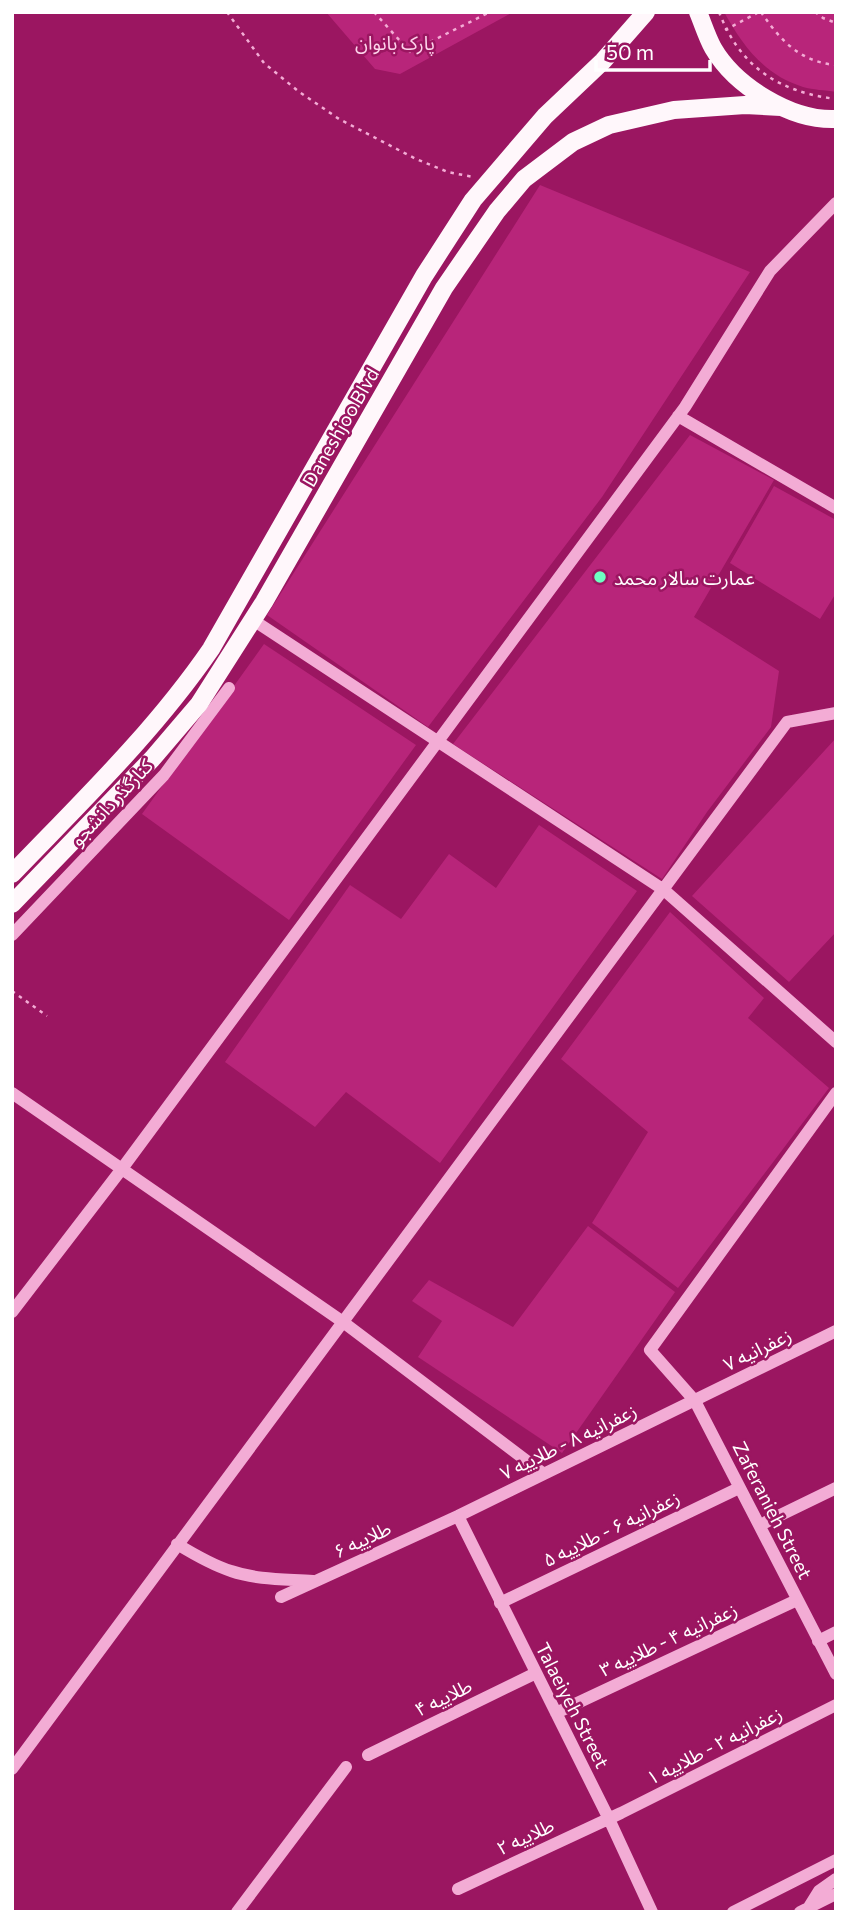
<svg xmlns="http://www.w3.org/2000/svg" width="848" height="1924" font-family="Commissioner,'Noto Sans Arabic',sans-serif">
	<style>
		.green { fill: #b8257a }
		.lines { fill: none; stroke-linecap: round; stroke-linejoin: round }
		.path { stroke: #f3acd5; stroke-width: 2.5; stroke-dasharray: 3.5 5; stroke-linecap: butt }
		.minor { stroke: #f3acd5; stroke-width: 12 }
		.major { stroke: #fff7fb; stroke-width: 18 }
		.poi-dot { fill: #6dffc2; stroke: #9b1661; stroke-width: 2.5 }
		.labels { text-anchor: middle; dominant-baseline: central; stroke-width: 5; stroke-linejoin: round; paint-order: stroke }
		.park-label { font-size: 19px; fill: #fdd4eb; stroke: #9b1661 }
		.street-label { font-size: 19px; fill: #fff; stroke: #9b1661 }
		.poi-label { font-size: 19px; fill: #fff; stroke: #9b1661; text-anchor: start }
	</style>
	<rect width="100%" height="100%" fill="#9b1661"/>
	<!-- green -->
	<path class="green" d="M326 12H513L400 74 375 69Z
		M724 12H836V92C825 90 813 90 803 87 764 75 743 46 724 12Z
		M540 185 750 272 602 497 428 727 267 615Z
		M690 435 774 480 694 617 779 671 771 727 707 812 662 879 453 744Z
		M774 486 836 520V593L820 619 730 563Z
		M264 644 416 745 289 920 142 814Z
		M836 738V932L789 982 692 896Z
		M539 825 637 891 440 1163 346 1092 315 1127 225 1062 350 885 401 919 449 854 496 888Z
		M670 912 764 998 748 1018 829 1088 678 1288 592 1223 648 1132 561 1059Z
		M588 1226 675 1292 562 1453 418 1357 442 1321 412 1301 429 1280 513 1327Z"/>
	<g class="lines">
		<!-- path -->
		<path class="path" d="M227 12 264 63 298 91 339 119 416 159 448 172 473 177
			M374 12 410 52 490 12
			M719 12C740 67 779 92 836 99
			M761 12C780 40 800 62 836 65
			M815 12 823 18 836 23
			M725 30 759 12
			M12 991 47 1016"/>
		<!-- minor -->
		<path class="minor" d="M678 416 836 508
			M253 620 664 890 836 1042
			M12 935 164 775 229 688
			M12 1093 343 1322 544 1474
			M836 1093 650 1350 695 1401 836 1674
			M12 1312 121 1170 685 407 770 271 836 203
			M458 1516 609 1819 652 1912
			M760 1525 836 1488
			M177 1544C195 1555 212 1565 231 1571 257 1580 286 1579 313 1581
			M281 1597 458 1516 836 1331
			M500 1603 739 1488
			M818 1641 836 1632
			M556 1713 797 1600
			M368 1755 536 1673
			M12 1769C269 1419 531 1073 787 722L836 713
			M458 1889 621 1813 836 1705
			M809 1907 819 1891 836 1879
			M237 1912 346 1767
			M733 1912 836 1860
			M800 1912 836 1894"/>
		<!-- major -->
		<path class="major" d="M698 12C703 24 707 37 713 48 735 86 791 121 836 119
			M12 874C82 801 154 732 211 649L424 276 473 200 545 116 603 61 646 12
			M12 904 152 759 199 704 264 602 444 288 497 211 524 179 573 142 609 125 674 110 745 105 781 107"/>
	</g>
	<!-- markers -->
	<circle class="poi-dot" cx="600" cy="577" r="7"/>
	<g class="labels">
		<!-- park labels -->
		<g class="park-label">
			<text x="395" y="42">پارک بانوان</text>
		</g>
		<!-- street labels -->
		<g class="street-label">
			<text transform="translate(340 427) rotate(-60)">Daneshjoo Blvd</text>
			<text transform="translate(111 802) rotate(-47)">کنارگذر دانشجو</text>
			<text transform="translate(757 1349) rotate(-26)">زعفرانیه ۷</text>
			<text transform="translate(568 1441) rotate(-26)">زعفرانیه ۸ - طلاییه ۷</text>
			<text transform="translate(773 1510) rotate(63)">Zaferanieh Street</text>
			<text transform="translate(611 1528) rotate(-26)">زعفرانیه ۶ - طلاییه ۵</text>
			<text transform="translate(362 1539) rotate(-25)">طلاییه ۶</text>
			<text transform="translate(668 1639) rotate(-25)">زعفرانیه ۴ - طلاییه ۳</text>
			<text transform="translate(443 1697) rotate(-26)">طلاییه ۴</text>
			<text transform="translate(573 1705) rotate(63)">Talaeiyeh Street</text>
			<text transform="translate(714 1745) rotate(-27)">زعفرانیه ۲ - طلاییه ۱</text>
			<text transform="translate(525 1836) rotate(-25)">طلاییه ۲</text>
		</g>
		<!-- poi labels -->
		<g class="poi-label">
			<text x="614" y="577">عمارت سالار محمد</text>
		</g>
	</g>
	<!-- border -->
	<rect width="848" height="1924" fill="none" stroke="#ffffff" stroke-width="28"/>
	<!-- scale -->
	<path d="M596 60v10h114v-10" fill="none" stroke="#ffffff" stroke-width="3.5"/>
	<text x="606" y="60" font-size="21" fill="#ffffff" stroke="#9b1661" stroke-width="5" paint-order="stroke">50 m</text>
</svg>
